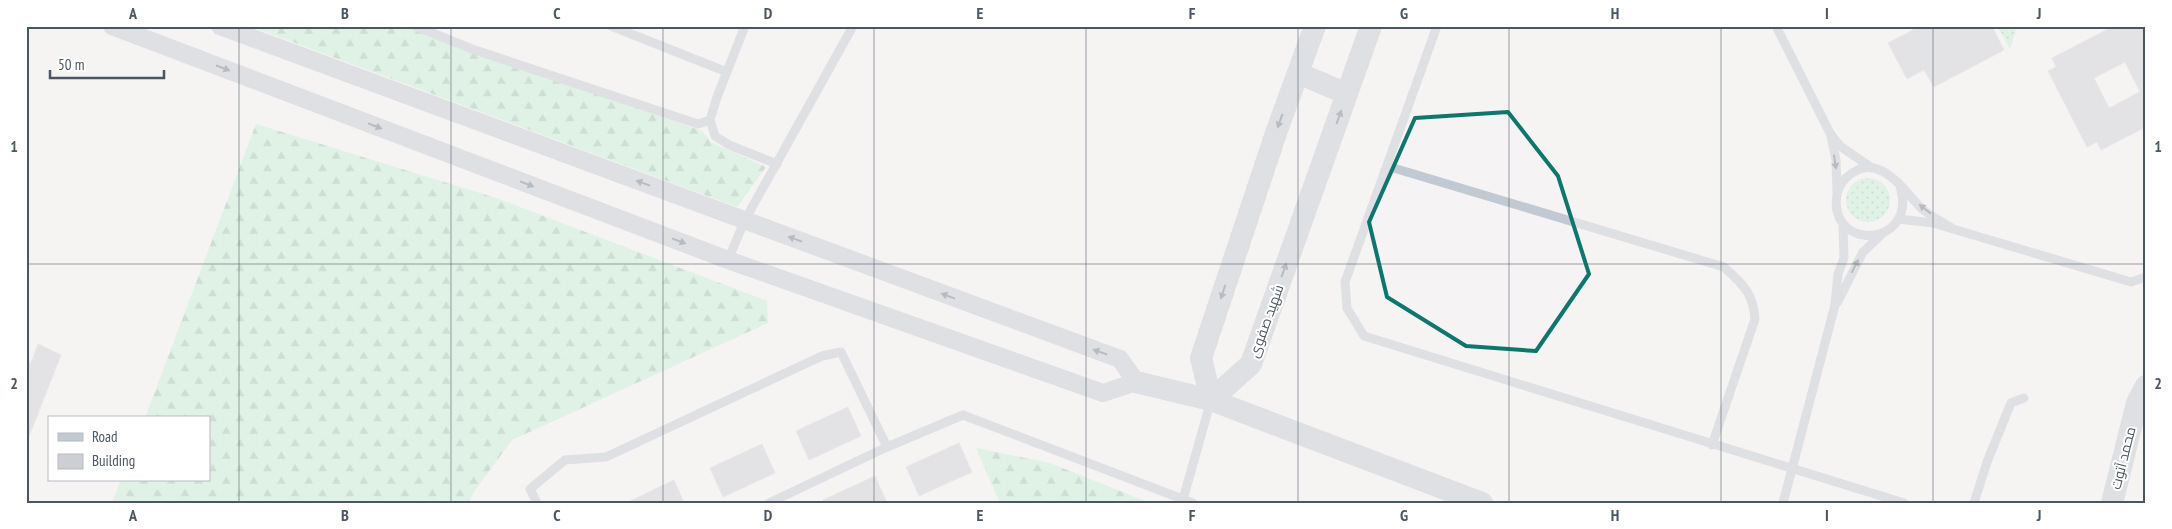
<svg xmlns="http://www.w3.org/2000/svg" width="2172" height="529" font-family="'PT Sans Narrow',Cairo,sans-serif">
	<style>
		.grass { fill: url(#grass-dots) }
		.forest { fill: url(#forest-firs) }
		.building { fill: #cdcfd5; stroke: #d7d9de; fill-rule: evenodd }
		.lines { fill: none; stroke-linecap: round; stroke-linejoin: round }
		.service { stroke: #c1cad2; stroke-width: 9 }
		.minor { stroke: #c1cad2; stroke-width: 18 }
		.tertiary { stroke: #c1cad2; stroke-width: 22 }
		.oneway { fill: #6e7983 }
		.marked { fill: none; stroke: #0f766e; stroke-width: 4; stroke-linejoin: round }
		.grid { fill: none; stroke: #4a5661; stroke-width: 1; stroke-opacity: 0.55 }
		.labels { text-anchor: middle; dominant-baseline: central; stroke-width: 4; stroke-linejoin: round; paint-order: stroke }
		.street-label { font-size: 14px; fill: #4a5661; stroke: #fff }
		.neatline { fill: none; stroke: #4a5661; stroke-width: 2 }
		.grid-label { font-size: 16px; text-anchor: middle; font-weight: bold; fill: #4a5661 }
	</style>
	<defs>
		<pattern id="grass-dots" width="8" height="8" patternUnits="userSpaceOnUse" patternTransform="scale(1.25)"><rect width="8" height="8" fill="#c3f1d5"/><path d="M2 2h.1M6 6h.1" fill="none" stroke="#a0c6b0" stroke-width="1.8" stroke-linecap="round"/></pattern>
		<pattern id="forest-firs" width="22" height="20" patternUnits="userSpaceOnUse" patternTransform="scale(1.25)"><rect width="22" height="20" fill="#c3f1d5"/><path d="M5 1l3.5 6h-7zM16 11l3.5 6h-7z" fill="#a0c6b0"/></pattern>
	</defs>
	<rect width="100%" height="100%" fill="#f5f3f3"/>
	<!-- grass -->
	<path class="grass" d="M1997 26H2017L2010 49Z
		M1846 200a22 22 0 1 1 44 0a22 22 0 1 1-44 0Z"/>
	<!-- forest -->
	<path class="forest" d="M249 26H404L702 131 712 143 766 167 737 207Z
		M256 124 496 198 767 301 768 323 512 440 473 493 469 503H112L121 480H209V418H145Z
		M976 448 1050 463 1150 503H1000Z"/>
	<!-- building -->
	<path class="building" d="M1920 26H1992L2004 50 1934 87 1924 70 1907 79 1888 43Z
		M2114 26H2146V127L2101 150 2097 142 2087 147 2048 71 2056 67 2052 58ZM2125 62 2140 92 2109 108 2094 78Z
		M38 344 61 355 26 444V361L31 363Z
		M848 407 861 436 809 460 796 431Z
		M959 443 972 472 919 496 906 467Z
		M762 444 775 473 723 497 710 468Z
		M875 476 887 503H824L823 500Z
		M674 480 684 503H626Z"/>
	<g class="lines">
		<!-- service -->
		<path class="service" d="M415 26 472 49 698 124 710 120
			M611 26 727 72
			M745 26 717 97 710 120 715 136 729 145 777 164
			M1437 26 1345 282 1347 308 1364 336 1904 503
			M1776 26 1830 133 1840 146 1872 168
			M1831 136 1836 160 1837 192
			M1387 166 1724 267C1743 285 1753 292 1755 319L1712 445
			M1900 186C1917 240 1847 252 1837 211 1835 199 1837 187 1845 179 1876 148 1901 187 1921 208 1930 216 1943 222 1953 229
			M1899 219 1933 223 2131 282 2146 277
			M728 260 745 220 853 26
			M1837 303 1863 252 1881 235
			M537 503 530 489 565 460 606 457 822 356 841 352 887 447
			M769 503 887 447 963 415 1193 503
			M1182 503 1211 400
			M1783 503 1835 305 1838 274 1844 258 1843 223
			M1974 503 1987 462 2011 403 2024 398"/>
		<!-- minor -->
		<path class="minor" d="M112 26 728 260 1103 393 1136 382 1120 359 220 26"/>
		<!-- tertiary -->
		<path class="tertiary" d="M1315 26 1276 133 1201 358 1211 400 1251 364 1371 26
			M1298 73 1347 94
			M1136 382 1211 400 1482 503
			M2112 503 2137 403 2146 386"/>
	</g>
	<!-- one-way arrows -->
	<defs><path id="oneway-solid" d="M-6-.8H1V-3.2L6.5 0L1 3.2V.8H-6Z" transform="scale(1.25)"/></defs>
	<g class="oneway">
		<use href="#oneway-solid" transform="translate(223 68) rotate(21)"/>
		<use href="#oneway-solid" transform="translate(1339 117) rotate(-70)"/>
		<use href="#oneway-solid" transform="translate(1280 121) rotate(110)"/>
		<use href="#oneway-solid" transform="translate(375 126) rotate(21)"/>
		<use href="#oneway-solid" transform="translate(1835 162) rotate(82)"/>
		<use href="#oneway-solid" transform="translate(643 183) rotate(-160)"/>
		<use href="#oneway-solid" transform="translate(527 184) rotate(21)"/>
		<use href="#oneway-solid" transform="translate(1925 209) rotate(-142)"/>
		<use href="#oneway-solid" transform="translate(795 239) rotate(-160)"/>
		<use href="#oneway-solid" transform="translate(679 241) rotate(21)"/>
		<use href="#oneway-solid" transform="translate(1855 266) rotate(-63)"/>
		<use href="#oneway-solid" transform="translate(1284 270) rotate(-70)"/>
		<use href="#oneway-solid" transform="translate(1223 292) rotate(108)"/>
		<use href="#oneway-solid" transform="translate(948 296) rotate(-160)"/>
		<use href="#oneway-solid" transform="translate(1100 352) rotate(-161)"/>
	</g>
	<!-- marked area -->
	<path d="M0 0H2172V529H0ZM1508 112 1558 176 1589 274 1536 351 1466 346 1387 297 1369 222 1415 118Z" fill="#f5f3f3" fill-opacity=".55" fill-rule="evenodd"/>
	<path class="marked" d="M1508 112 1558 176 1589 274 1536 351 1466 346 1387 297 1369 222 1415 118Z"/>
	<!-- grid -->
	<path class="grid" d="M239 26V503M451 26V503M663 26V503M874 26V503M1086 26V503M1298 26V503M1509 26V503M1721 26V503M1933 26V503M26 264H2146"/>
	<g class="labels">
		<!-- street labels -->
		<g class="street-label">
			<text transform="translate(1266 321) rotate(-70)">شهید صفوی</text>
			<text transform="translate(2123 458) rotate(-76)">محمد آتوت</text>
		</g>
	</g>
	<!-- border -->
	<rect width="2172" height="529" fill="none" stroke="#ffffff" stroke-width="55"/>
	<!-- legend -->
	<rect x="48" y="416" width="162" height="65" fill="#ffffff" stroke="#b7bbc0"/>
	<rect x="58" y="433" width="25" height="8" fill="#c1cad2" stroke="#b7bbc0"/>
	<text x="92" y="442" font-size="15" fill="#4a5661">Road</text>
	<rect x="58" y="454" width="25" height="15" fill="#cdcfd5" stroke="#b7bbc0"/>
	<text x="92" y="466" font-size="15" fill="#4a5661">Building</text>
	<!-- scale -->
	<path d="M50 70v8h114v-8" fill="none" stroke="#4a5661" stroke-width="2.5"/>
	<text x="58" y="70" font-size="15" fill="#4a5661" stroke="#ffffff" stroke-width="4" paint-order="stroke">50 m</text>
	<rect x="28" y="28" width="2116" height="474" class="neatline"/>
	<g class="grid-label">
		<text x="133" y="19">A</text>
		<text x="345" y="19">B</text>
		<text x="557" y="19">C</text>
		<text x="768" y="19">D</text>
		<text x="980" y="19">E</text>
		<text x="1192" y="19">F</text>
		<text x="1404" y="19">G</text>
		<text x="1615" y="19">H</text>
		<text x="1827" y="19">I</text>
		<text x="2039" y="19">J</text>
		<text x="14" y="152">1</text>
		<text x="2158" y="152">1</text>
		<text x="14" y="389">2</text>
		<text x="2158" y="389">2</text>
		<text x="133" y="521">A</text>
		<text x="345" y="521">B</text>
		<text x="557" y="521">C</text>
		<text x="768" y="521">D</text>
		<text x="980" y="521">E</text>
		<text x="1192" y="521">F</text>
		<text x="1404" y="521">G</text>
		<text x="1615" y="521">H</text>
		<text x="1827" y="521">I</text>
		<text x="2039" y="521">J</text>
	</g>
</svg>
